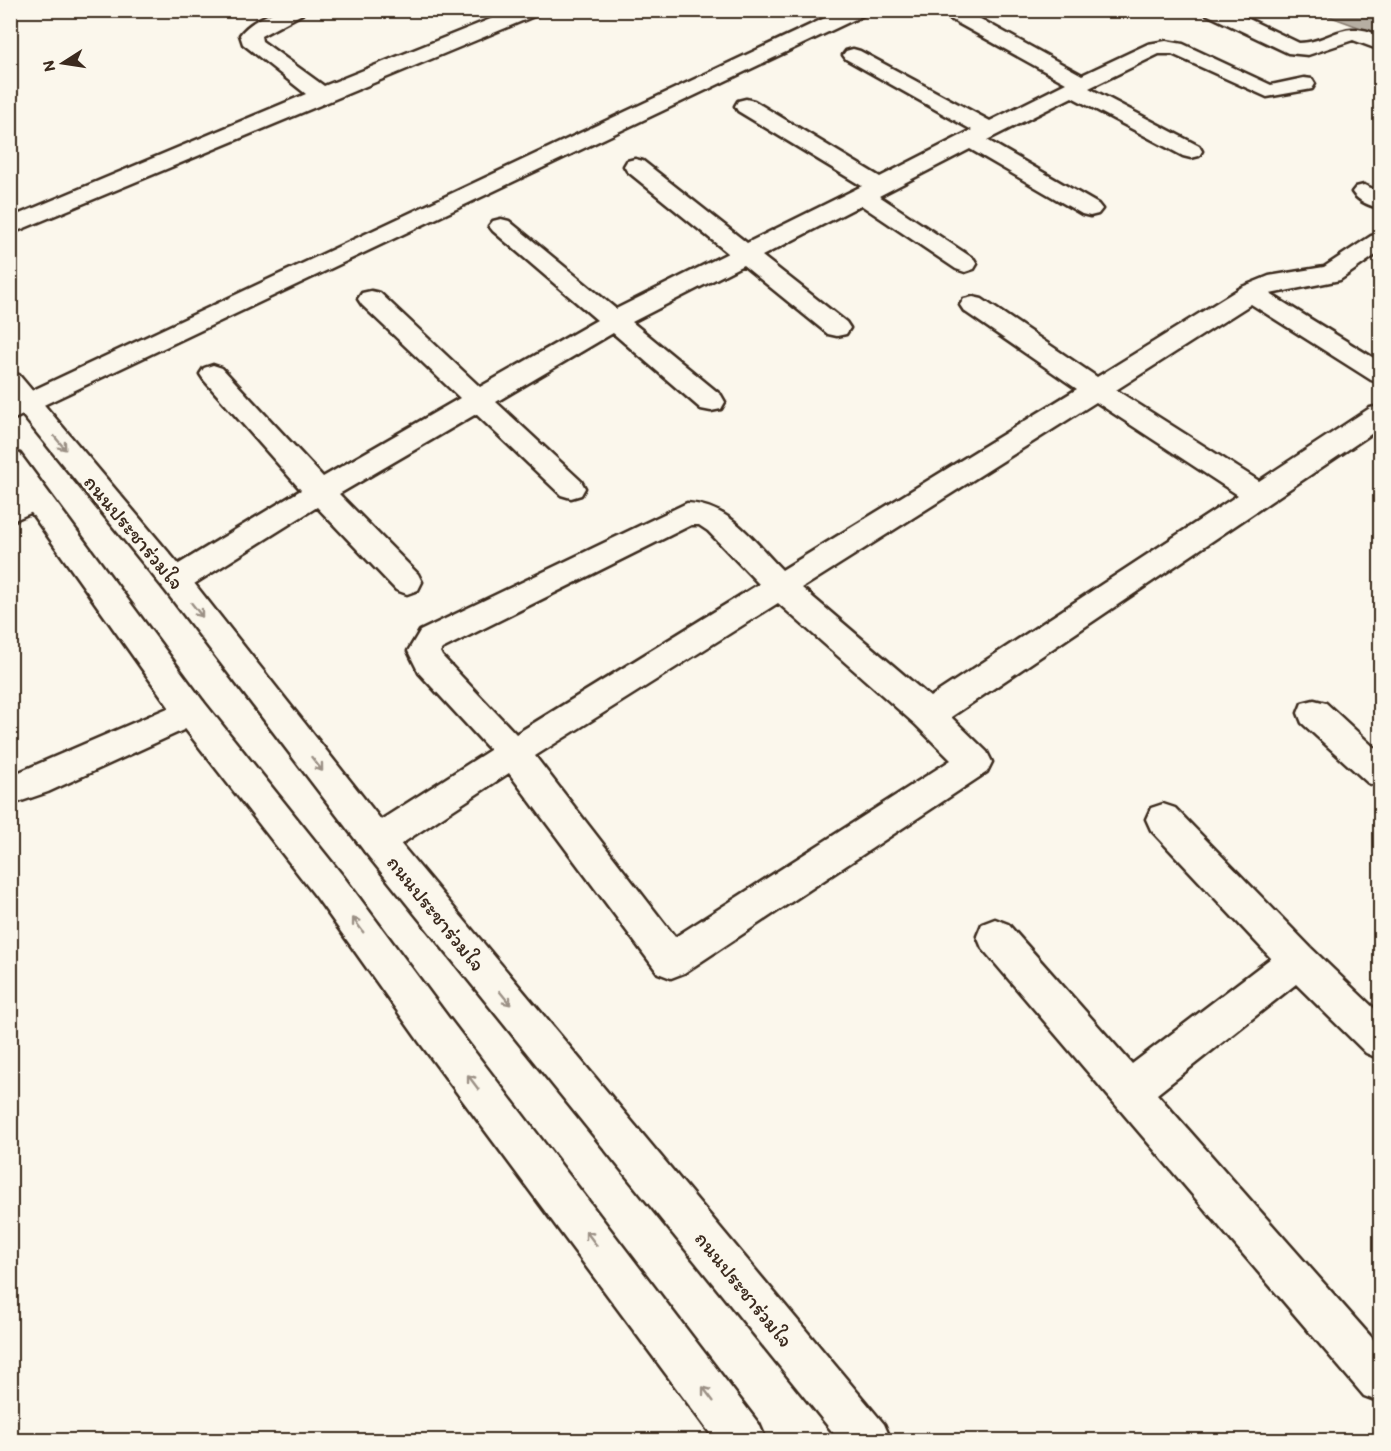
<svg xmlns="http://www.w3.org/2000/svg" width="1391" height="1451" font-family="Itim,'Playpen Sans Thai',sans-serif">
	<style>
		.water { fill: #b6aea2; stroke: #85796d; stroke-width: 1.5 }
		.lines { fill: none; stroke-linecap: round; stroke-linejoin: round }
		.minor-casing { stroke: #3b2a1e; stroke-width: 5 }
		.major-casing { stroke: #3b2a1e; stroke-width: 5 }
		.minor { fill: #fbf7ec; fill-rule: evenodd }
		.major { fill: #fbf7ec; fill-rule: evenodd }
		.oneway { stroke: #9b9085 }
		.labels { text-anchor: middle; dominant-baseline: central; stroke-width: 5; stroke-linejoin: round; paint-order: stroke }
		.street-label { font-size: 21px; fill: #3b2a1e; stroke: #fbf7ec }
	</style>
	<rect width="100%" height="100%" fill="#fbf7ec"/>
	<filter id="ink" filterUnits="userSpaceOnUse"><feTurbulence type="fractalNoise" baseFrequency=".0167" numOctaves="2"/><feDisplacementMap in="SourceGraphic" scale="12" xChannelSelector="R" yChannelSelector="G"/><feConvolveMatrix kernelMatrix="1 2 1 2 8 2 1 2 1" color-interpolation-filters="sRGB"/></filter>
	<g filter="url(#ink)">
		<!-- water -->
		<path class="water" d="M1315 11H1380V35Z"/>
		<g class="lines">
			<defs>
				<path id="minor" d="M278 10H305L302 14 261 36 262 41 324 86 513 10H542L539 14 10 234V218L306 94 243 44 240 35C249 22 264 17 278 10Z
					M842 10H869L866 14 10 421V401Z
					M943 10H964L1082 75 1148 44 1166 41 1183 44 1271 85 1304 78 1312 79 1315 84 1312 89 1267 97 1172 54H1159L1089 88 1199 146 1202 151 1199 156 1191 158 1183 156 1072 97 987 140 1098 204 1102 209 1098 214 1090 216 1082 214 970 149 879 196 974 259 977 264 974 269 965 272 956 269 861 205 762 256 846 322 850 328 846 334 837 336 828 334 743 265 632 322 721 395 725 402 721 409 711 411 701 409 613 333 496 402 581 481 585 488 581 495 571 498 561 495 476 414 339 494 418 574 422 582 418 590 407 594 396 590 317 507 186 589 175 593 164 589 160 581 164 573 301 490 204 380 200 374 204 368 213 365 222 368 323 477 460 398 362 305 358 299 362 293 371 291 380 293 480 387 597 320 493 231 489 226 493 221 501 219 509 221 616 309 728 253 627 171 624 166 627 161 635 159 643 161 747 243 862 186 738 111 735 106 738 101 746 99 754 101 880 177 972 130 846 59 843 55 846 51 853 49 860 51 990 121 1066 83 945 16Z
					M1203 10H1230L1299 43C1333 42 1342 17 1380 36V50L1353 40 1308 55 1288 53 1206 14Z
					M1364 185 1380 192V208C1370 206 1358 201 1352 192L1356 187Z
					M1380 234V252L1340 280 1270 294 1380 362V383L1371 380 1251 304 1116 390 1259 481 1370 408 1380 406V428L951 717 987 752 992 762 987 772 684 973 671 978 658 973 509 773 389 852 377 856 365 852 359 841 365 830 490 750 419 673 408 651 420 631 687 503C732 506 752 540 782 570L1077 389 964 311 960 305 964 299 973 297 982 299 1097 377 1242 287 1269 276 1324 267 1371 236ZM1096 402 1238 495 930 697 802 588ZM691 525H699L708 531 759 584 516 734 442 656 440 652 442 649ZM778 603 916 725 951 760 675 937 535 756Z
					M36 488 46 492 50 499 46 506 10 522V499Z
					M191 698 203 701 207 711 203 721 48 792 10 805V776Z
					M1314 700 1326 703 1380 753V787L1368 783 1302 723 1298 713 1302 703Z
					M1163 804 1175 808 1311 948 1380 1014V1059L1366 1053 1296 984 1157 1094 1380 1347V1402L1364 1396 982 948 977 936 982 924 995 919 1008 924 1132 1064 1271 958 1151 830 1146 819 1151 808Z"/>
				<path id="major" d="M10 372 19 375 186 573 389 830 884 1424 891 1440H839L365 852 164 589 10 400Z
					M10 451 20 454 203 701 343 876 448 1017 759 1424 766 1440H715L420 1043 317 898 179 721 10 483Z"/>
			</defs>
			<!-- minor casing -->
			<use href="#minor" class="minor-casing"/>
			<!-- major casing -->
			<use href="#major" class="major-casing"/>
			<!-- minor -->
			<use href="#minor" class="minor"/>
			<!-- major -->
			<use href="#major" class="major"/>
		</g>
		<!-- one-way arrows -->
		<defs><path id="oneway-shaft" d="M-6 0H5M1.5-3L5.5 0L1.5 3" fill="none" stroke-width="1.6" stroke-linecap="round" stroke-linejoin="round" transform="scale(1.5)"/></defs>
		<g class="oneway">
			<use href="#oneway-shaft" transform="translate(60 443) rotate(50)"/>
			<use href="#oneway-shaft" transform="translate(197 610) rotate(52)"/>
			<use href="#oneway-shaft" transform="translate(317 764) rotate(52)"/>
			<use href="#oneway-shaft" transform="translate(358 925) rotate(-126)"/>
			<use href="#oneway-shaft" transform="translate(505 998) rotate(51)"/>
			<use href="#oneway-shaft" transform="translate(473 1082) rotate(-127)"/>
			<use href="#oneway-shaft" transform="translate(591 1238) rotate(-127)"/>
			<use href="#oneway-shaft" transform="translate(708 1394) rotate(-127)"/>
		</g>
	</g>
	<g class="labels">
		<!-- street labels -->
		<g class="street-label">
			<text transform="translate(134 532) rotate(50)">ถนนประชาร่วมใจ</text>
			<text transform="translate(436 913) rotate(51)">ถนนประชาร่วมใจ</text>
			<text transform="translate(744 1289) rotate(51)">ถนนประชาร่วมใจ</text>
		</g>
	</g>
	<!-- margin -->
	<rect width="1391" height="1451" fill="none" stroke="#fbf7ec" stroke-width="36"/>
	<rect x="18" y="18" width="1355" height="1415" fill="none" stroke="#3b2a1e" stroke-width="2" filter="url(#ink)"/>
	<!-- north arrow -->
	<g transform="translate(63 63) rotate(258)" stroke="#fbf7ec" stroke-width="4.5" paint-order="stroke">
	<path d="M0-4.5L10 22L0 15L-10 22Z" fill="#3b2a1e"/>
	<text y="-9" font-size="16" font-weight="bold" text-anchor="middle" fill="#3b2a1e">N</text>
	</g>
</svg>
